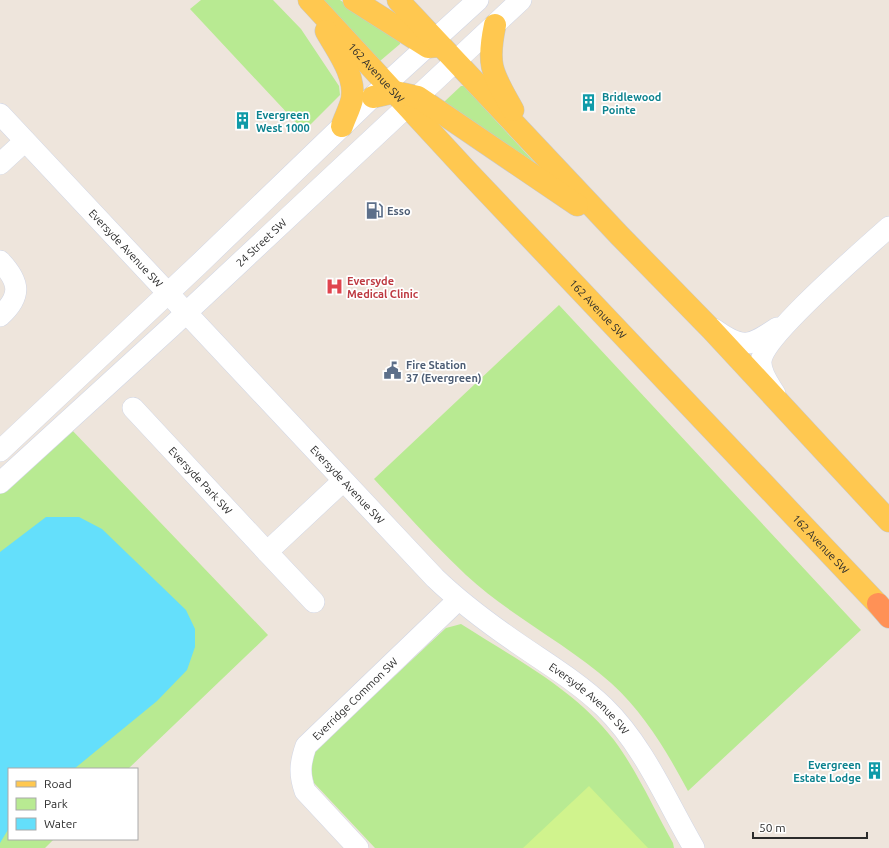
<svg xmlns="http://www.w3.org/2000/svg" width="889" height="848" font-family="Ubuntu,sans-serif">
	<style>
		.green { fill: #b8ea92 }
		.pitch { fill: #d0f38d }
		.water { fill: #64dffb }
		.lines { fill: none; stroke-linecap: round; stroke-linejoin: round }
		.minor-casing { stroke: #d1d6e5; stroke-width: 22 }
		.major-casing { stroke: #c8c8c8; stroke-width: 23 }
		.highway-casing { stroke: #c8c8c8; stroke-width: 23 }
		.minor { stroke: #fff; stroke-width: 21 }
		.major { stroke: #ffc850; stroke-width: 22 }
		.highway { stroke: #ff9156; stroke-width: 22 }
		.labels { text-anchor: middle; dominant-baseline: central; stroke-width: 3.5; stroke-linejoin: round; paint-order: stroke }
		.street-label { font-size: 11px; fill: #2b2b2b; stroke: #fff }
		.culture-label { font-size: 11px; font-weight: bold; fill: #0d838f; stroke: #fff; text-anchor: start }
		.service-label { font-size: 11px; font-weight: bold; fill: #4e5e75; stroke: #fff; text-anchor: start }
		.health-label { font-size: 11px; font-weight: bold; fill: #be3a42; stroke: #fff; text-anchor: start }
	</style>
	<rect width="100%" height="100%" fill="#eee5dc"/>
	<!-- green -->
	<path class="green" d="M201 0H273L301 29 339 86 340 95 304 131 190 9Z
		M323 0H340L400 41V44L380 61Z
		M461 86H464L535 163 444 102Z
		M559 305 861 630 688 791C667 752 645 714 611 683 566 643 510 616 466 575 434 545 404 511 374 479Z
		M70 428 268 635 128 769H9V839H54L45 848H0V493Z
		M461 624C514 658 575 689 614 740 637 771 654 809 673 843L674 848H375L314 783 307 758 446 628Z"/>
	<!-- pitch -->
	<path class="pitch" d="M589 786 648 848H523Z"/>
	<!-- water -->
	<path class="water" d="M46 517H79L102 529 186 610 195 629V647L187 670 157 701 74 769H9V828L0 843V552Z"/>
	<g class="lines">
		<defs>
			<g id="minor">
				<path id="s1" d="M0 114 435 578C462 604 492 626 523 647 551 666 580 684 604 707 644 746 666 800 694 848"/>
				<path d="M0 164 25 141"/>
				<path d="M0 261C20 282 22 296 0 316"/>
				<path d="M714 329C743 350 750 346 777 328"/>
				<path d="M775 394C769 384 760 373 761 361 764 335 865 249 889 227"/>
				<path id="s2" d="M133 408 267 552 343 481"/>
				<path d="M0 451 198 265 387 83 478 0"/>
				<path id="s3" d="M0 483 171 327 521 0"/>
				<path d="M267 552 314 602"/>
				<path id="s4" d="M358 848 305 791C299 774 300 763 306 746L458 600"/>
			</g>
			<g id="major">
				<path id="s5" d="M309 0 468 172 889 616"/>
				<path d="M354 0 428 47 439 46"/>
				<path d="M398 0 620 236 711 329 889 521"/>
				<path d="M495 25C486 67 493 74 513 110"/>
				<path d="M326 31C337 51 356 75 352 99 350 108 345 117 342 126"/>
				<path d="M373 97 395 92 418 97 577 205"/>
			</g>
			<path id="highway" d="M878 604 889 617"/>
		</defs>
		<!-- minor casing -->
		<use href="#minor" class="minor-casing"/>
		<!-- major casing -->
		<use href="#major" class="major-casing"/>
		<!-- highway casing -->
		<use href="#highway" class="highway-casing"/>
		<!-- minor -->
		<use href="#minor" class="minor"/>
		<!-- major -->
		<use href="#major" class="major"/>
		<!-- highway -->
		<use href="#highway" class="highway"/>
	</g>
	<!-- icons -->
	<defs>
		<symbol id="building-bare" viewBox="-9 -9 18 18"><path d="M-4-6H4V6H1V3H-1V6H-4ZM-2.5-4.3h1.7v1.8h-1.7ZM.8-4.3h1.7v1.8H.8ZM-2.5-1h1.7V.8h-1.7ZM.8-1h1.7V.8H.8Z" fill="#0f9aa8" stroke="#fff" stroke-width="2.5" paint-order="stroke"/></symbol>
		<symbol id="fuel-bare" viewBox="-9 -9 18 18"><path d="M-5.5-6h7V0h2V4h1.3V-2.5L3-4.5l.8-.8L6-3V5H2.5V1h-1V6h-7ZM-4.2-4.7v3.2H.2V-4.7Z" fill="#5c6f8a" stroke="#fff" stroke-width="2.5" paint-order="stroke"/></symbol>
		<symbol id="hospital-bare" viewBox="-9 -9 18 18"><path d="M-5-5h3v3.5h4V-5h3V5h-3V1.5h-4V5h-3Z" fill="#e0444e" stroke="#fff" stroke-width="2.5" paint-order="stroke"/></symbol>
		<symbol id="civic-bare" viewBox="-9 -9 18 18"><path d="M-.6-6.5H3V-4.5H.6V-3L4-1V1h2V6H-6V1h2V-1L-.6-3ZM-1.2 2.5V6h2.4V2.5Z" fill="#5c6f8a" stroke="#fff" stroke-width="2.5" paint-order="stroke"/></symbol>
	</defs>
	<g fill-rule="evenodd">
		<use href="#building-bare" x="576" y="90" width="25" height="25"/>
		<use href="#building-bare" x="230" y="108" width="25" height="25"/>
		<use href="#fuel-bare" x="362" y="198" width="25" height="25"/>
		<use href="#hospital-bare" x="322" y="274" width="25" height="25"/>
		<use href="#civic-bare" x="380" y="358" width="25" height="25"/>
		<use href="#building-bare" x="862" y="758" width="25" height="25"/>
	</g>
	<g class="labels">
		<!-- street labels -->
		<g class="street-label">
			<text stroke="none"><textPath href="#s5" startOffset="99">162 Avenue SW</textPath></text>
			<text stroke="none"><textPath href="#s3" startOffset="355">24 Street SW</textPath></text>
			<text stroke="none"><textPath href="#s1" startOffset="184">Eversyde Avenue SW</textPath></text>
			<text stroke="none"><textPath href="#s5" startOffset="423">162 Avenue SW</textPath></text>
			<text stroke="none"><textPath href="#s2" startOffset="99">Eversyde Park SW</textPath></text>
			<text stroke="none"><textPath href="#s1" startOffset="508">Eversyde Avenue SW</textPath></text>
			<text stroke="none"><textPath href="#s5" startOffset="747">162 Avenue SW</textPath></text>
			<text stroke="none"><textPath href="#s4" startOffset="192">Everridge Common SW</textPath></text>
			<text stroke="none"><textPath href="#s1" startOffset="832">Eversyde Avenue SW</textPath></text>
		</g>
		<!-- culture labels -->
		<g class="culture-label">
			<text x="602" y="97">Bridlewood<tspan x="602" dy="13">Pointe</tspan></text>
			<text x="256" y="115">Evergreen<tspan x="256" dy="13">West 1000</tspan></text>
			<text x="861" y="765" text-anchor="end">Evergreen<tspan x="861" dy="13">Estate Lodge</tspan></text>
		</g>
		<!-- service labels -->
		<g class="service-label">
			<text x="387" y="211">Esso</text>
			<text x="406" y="365">Fire Station<tspan x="406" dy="13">37 (Evergreen)</tspan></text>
		</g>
		<!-- health labels -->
		<g class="health-label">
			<text x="347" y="281">Eversyde<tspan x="347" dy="13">Medical Clinic</tspan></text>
		</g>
	</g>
	<!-- legend -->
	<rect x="8" y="768" width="130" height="72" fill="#ffffff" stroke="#aaaaaa"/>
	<rect x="16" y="781" width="20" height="6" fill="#ffc850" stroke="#aaaaaa"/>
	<text x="44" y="788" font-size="12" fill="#2b2b2b">Road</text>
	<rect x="16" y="798" width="20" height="12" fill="#b8ea92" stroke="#aaaaaa"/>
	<text x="44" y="808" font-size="12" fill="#2b2b2b">Park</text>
	<rect x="16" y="818" width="20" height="12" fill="#64dffb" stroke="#aaaaaa"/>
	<text x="44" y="828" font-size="12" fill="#2b2b2b">Water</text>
	<!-- scale -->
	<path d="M753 832v6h114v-6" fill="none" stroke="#2b2b2b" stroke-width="2"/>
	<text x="759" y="832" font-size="12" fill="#2b2b2b" stroke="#ffffff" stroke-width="3" paint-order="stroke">50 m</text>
</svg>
